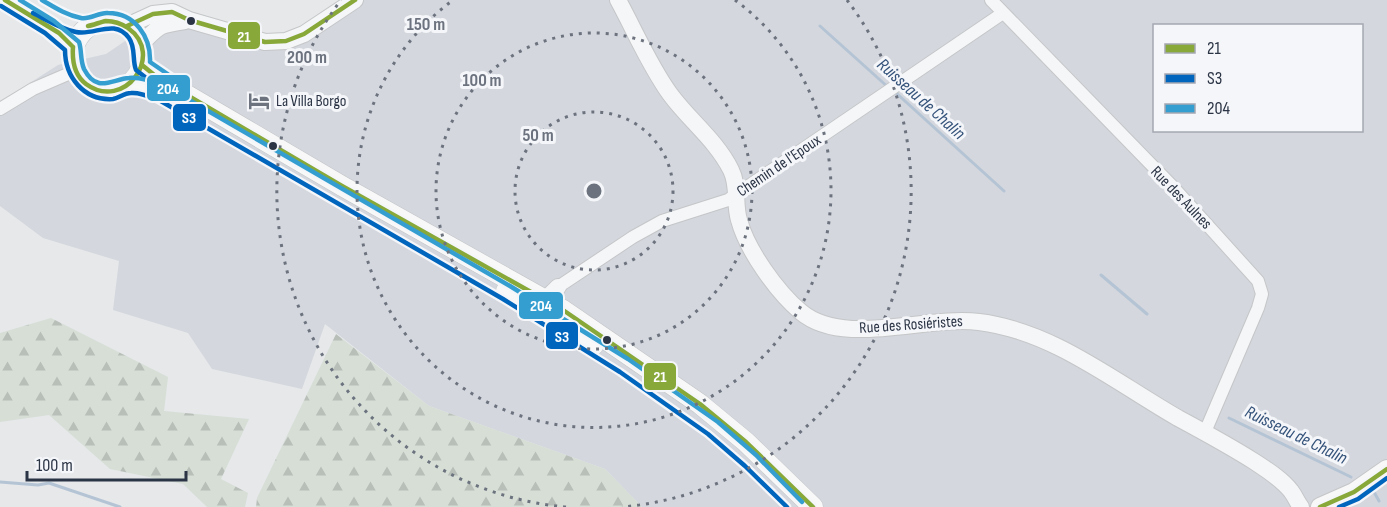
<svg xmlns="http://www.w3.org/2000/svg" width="1387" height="507" font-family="'Sofia Sans Condensed',sans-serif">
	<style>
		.built { fill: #d4d7dd; fill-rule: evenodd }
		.forest { fill: url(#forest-firs) }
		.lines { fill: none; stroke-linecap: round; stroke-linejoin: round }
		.stream { stroke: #b4c4d5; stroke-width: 3 }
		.minor-casing { stroke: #c4c6c8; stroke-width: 14 }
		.tertiary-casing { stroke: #c4c6c8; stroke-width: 18 }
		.secondary-casing { stroke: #c4c6c8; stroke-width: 20 }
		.primary-casing { stroke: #c2c5c8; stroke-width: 21 }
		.minor { stroke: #f5f6f7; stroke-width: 12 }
		.tertiary { stroke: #f5f6f7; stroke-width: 16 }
		.secondary { stroke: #f8f8f8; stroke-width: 18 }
		.primary { stroke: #f8f8f8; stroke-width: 20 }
		.bus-1-casing { stroke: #f4f6f9; stroke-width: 9 }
		.bus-2-casing { stroke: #f4f6f9; stroke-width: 9 }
		.bus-3-casing { stroke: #f4f6f9; stroke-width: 9 }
		.bus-1 { stroke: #88a839; stroke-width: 4.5 }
		.bus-2 { stroke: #0065bd; stroke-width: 4.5 }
		.bus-3 { stroke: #359ed0; stroke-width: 4.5 }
		.ring { fill: none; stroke: #6c737f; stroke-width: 3; stroke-dasharray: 3 6 }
		.bus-dot { fill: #2b3445; stroke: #f4f6f9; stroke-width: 2 }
		.labels { text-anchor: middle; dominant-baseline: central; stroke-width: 6; stroke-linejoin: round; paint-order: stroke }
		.poi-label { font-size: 16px; fill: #2b3445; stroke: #f4f6f9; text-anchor: start }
		.street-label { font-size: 16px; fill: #2b3445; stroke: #f4f6f9 }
		.water-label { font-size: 18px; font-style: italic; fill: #34527a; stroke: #f4f6f9 }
		.centre { fill: #6c737f; stroke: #f4f6f9; stroke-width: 3 }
		.ring-label { font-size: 18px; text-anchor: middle; font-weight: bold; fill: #6c737f; stroke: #f4f6f9; stroke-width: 6; stroke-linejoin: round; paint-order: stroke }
		.line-badge { stroke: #f4f6f9; stroke-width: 2 }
		.badge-label { font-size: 16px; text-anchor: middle; font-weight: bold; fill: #fff }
	</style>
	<defs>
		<pattern id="forest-firs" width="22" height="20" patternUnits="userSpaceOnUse" patternTransform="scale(1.5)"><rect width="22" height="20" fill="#d6ded6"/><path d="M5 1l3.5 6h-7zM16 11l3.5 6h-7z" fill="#b8bfb9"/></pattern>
	</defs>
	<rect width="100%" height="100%" fill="#e6e8ea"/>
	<!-- built -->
	<path class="built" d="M363 0H1387V507H642L605 469 429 406 325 324 302 389 212 369 188 333 113 310 119 261 43 238 0 206V102L58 65 106 54 159 18 286 41ZM1154 26H1362V130H1154Z"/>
	<!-- forest -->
	<path class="forest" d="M51 318 168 377 164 411 249 419 221 479 248 493 245 507H207L183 484 110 469 49 415 0 422V333Z
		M336 334 429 406 605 469 642 507H256L257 498Z"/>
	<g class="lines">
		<!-- stream -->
		<path class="stream" d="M820 26 889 88
			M895 92 1004 191
			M1101 275 1147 314
			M1229 418 1351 477
			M0 482 38 485 49 483 120 507
			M1374 492 1379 501"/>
		<defs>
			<path id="minor" d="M991 0 1174 188 1258 281 1262 294 1258 308 1205 432
				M0 109 33 89 75 71
				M558 287 633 237 662 221 728 200 1003 13"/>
			<path id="tertiary" d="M618 0C635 31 649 65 670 94 689 120 716 140 731 170 739 186 734 204 739 220 747 250 777 292 801 312 844 348 926 315 979 322 1053 331 1115 382 1178 418 1204 432 1230 446 1255 462 1267 470 1282 479 1291 491 1295 496 1297 502 1301 507
				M127 26 153 14 172 12 189 20 265 42 286 41 304 34 355 0
				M141 44C160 25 158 25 185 21
				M537 308 558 287"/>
			<path id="secondary" d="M1320 507 1354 492 1387 469"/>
			<path id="primary" d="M5 0 59 33 73 47
				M73 56a35 35 0 1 1 70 0a35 35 0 1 1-70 0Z
				M142 65 158 78 342 186 563 310 700 404 746 442 813 507
				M129 85 151 89 171 98
				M506 291 593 346"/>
		</defs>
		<!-- minor casing -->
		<use href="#minor" class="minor-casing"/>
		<!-- tertiary casing -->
		<use href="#tertiary" class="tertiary-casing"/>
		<!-- secondary casing -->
		<use href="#secondary" class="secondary-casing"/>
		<!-- primary casing -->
		<use href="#primary" class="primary-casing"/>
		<!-- minor -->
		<use href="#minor" class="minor"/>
		<!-- tertiary -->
		<use href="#tertiary" class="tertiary"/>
		<!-- secondary -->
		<use href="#secondary" class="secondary"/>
		<!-- primary -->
		<use href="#primary" class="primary"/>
		<defs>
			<path id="bus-1" d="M5 0 59 33 73 47
				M127 26 153 14 172 12 189 20 265 42 286 41 304 34 355 0
				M73 47C72 61 74 75 86 84 124 112 166 55 128 28 122 24 114 21 106 21 100 22 94 25 88 26
				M142 65 158 78 342 186 563 310 700 404 746 442 813 507
				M1320 507 1354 492 1387 469"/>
			<path id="bus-2" d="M1 6 45 33 65 50C65 77 84 101 113 99 119 98 124 93 131 93 140 92 151 97 159 100L503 299 620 372 708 434 745 466 787 507
				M33 13C47 20 61 29 76 32 95 36 114 18 129 38 136 48 132 60 136 70L154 84 180 100
				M1339 507 1358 499 1387 478"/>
			<path id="bus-3" d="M20 0 54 21 79 42C82 51 80 60 84 69 97 94 112 79 129 78 141 77 154 82 165 86L510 286 628 359 718 422 756 455 802 502
				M42 0C54 7 66 15 81 18 90 20 99 12 108 13 135 13 151 37 150 62L188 88"/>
		</defs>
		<!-- bus-1 casing -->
		<use href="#bus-1" class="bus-1-casing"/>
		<!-- bus-2 casing -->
		<use href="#bus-2" class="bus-2-casing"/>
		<!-- bus-3 casing -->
		<use href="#bus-3" class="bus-3-casing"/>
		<!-- bus-1 -->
		<use href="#bus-1" class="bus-1"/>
		<!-- bus-2 -->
		<use href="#bus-2" class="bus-2"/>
		<!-- bus-3 -->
		<use href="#bus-3" class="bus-3"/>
	</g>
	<!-- distance rings -->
	<g class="ring">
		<circle cx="594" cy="191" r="79"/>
		<circle cx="594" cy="191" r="158"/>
		<path d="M735 0A237 237 0 1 1 453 0"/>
		<path d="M566 507A317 317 0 0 1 341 0M847 0A317 317 0 0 1 622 507"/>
	</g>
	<!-- icons -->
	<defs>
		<symbol id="hotel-bare" viewBox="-9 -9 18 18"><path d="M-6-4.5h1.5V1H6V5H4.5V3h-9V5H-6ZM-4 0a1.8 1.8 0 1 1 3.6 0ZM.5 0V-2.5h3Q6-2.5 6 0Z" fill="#6c737f" stroke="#f4f6f9" stroke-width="2.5" paint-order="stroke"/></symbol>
	</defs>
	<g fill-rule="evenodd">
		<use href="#hotel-bare" x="244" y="86" width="30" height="30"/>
	</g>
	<!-- markers -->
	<g class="bus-dot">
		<circle cx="191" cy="21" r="5"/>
		<circle cx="273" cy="146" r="5"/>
		<circle cx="607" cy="340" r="5"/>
	</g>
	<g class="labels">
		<!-- poi labels -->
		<g class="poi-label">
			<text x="276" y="101">La Villa Borgo</text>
		</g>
		<!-- street labels -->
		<g class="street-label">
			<text transform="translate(779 166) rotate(-34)">Chemin de l'Epoux</text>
			<text transform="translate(1181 198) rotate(46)">Rue des Aulnes</text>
			<text transform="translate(911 325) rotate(-4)">Rue des Rosiéristes</text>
		</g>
		<!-- water labels -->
		<g class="water-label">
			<text transform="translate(921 99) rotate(42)">Ruisseau de Chalin</text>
			<text transform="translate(1296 435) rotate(26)">Ruisseau de Chalin</text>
		</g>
	</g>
	<circle cx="594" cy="191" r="9" class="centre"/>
	<g class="ring-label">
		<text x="426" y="30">150 m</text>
		<text x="307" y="63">200 m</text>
		<text x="482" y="86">100 m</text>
		<text x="538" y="141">50 m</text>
	</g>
	<g class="line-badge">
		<rect x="227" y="21" width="34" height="29" rx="6" fill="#88a839"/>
		<rect x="146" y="74" width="45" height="28" rx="6" fill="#359ed0"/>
		<rect x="172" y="103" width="35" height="29" rx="6" fill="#0065bd"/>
		<rect x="518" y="291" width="46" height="29" rx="6" fill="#359ed0"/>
		<rect x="545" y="321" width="34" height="29" rx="6" fill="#0065bd"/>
		<rect x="643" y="362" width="34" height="29" rx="6" fill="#88a839"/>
	</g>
	<g class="badge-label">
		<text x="244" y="42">21</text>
		<text x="168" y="94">204</text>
		<text x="189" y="123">S3</text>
		<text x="541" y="311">204</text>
		<text x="562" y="342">S3</text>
		<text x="660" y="382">21</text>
	</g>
	<!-- legend -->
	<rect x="1153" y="24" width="210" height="108" fill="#f4f6f9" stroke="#a4a8b1" stroke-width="1.5"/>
	<rect x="1165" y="44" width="30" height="9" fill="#88a839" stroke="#a4a8b1" stroke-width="1.5"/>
	<text x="1207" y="54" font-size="18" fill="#2b3445">21</text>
	<rect x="1165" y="74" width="30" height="9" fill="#0065bd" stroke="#a4a8b1" stroke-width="1.5"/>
	<text x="1207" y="84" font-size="18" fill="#2b3445">S3</text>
	<rect x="1165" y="104" width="30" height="9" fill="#359ed0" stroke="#a4a8b1" stroke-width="1.5"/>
	<text x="1207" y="114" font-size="18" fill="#2b3445">204</text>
	<!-- scale -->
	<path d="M27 471v9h159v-9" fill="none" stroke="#2b3445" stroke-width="3"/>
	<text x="36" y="471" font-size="18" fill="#2b3445" stroke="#f4f6f9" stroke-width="4.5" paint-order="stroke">100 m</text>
</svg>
